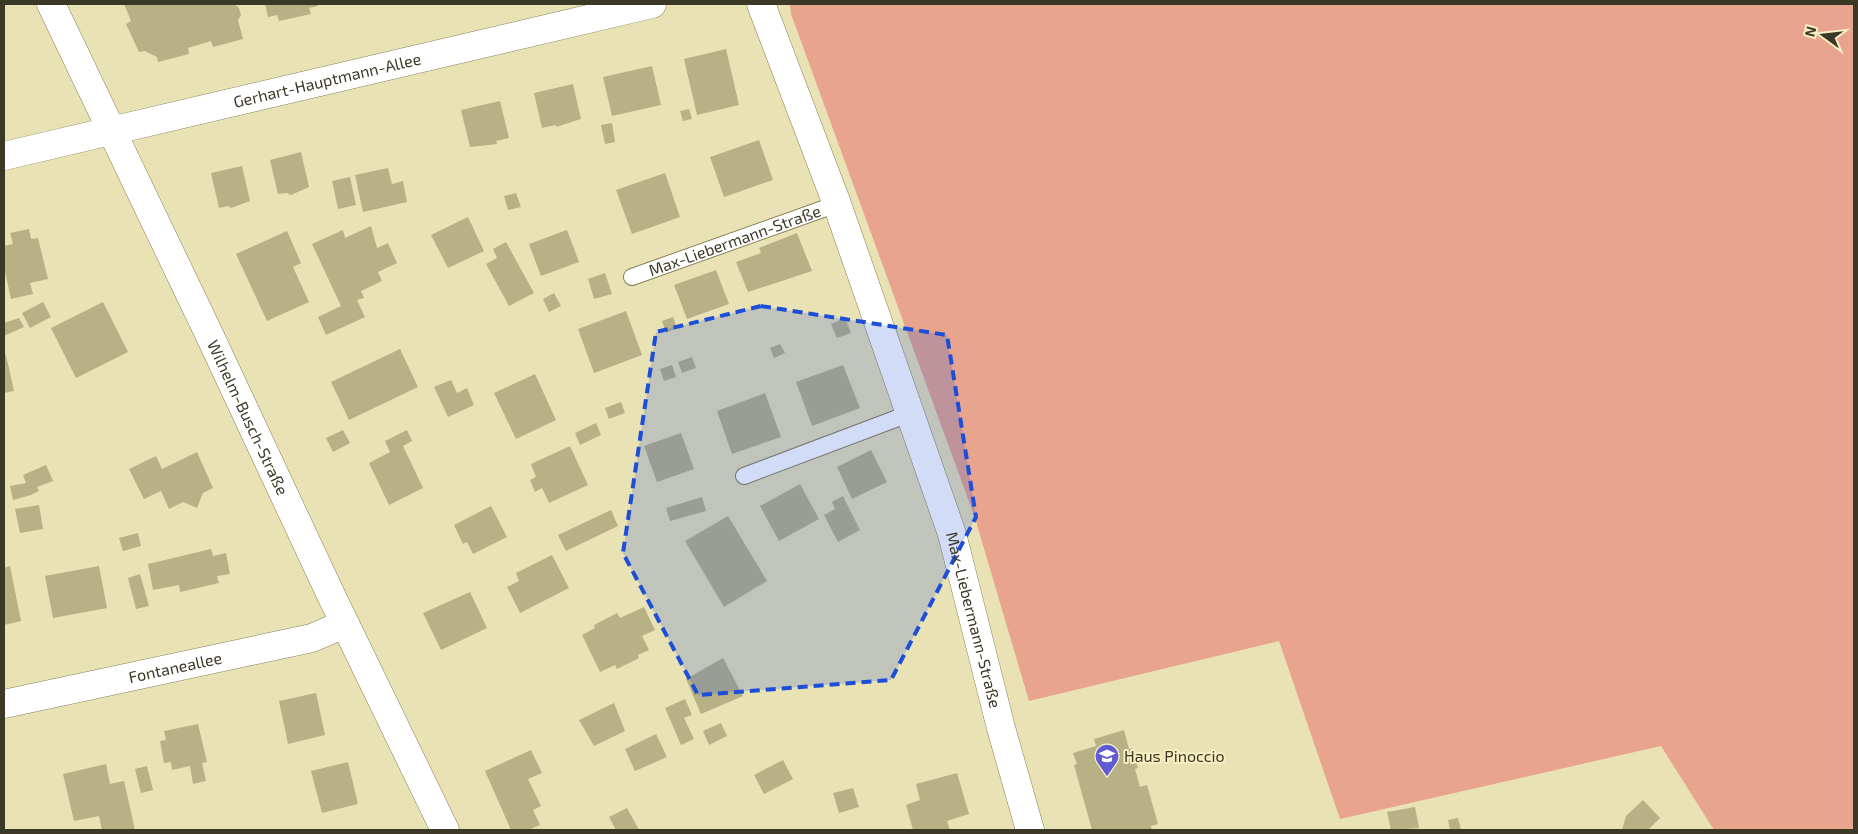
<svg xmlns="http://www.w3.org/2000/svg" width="1858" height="834" font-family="'Exo 2',sans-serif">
	<rect width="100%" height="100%" fill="#e9e2b5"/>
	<polygon fill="#e8a48d" points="790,4 1854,4 1854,830 1714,830 1661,746 1340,819 1279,641 1029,701 975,518 791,14"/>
	<g fill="#b8b185">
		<polygon points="124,4 234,4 239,8 241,15 238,20 243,39 213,47 211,41 188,48 189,54 158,62 157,57 145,51 139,52 126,24 131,21"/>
		<polygon points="265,4 317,4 318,6 309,8 311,14 279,21 277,15 268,17"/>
		<polygon points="726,49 739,105 697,115 684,59"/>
		<polygon points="652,66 661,105 612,116 603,77"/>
		<polygon points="573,84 581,119 556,127 556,125 542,128 534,93"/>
		<polygon points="500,101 509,138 496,141 497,144 470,147 461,110"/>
		<polygon points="689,109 692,119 683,121 680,111"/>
		<polygon points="612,123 615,142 605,144 601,125"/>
		<polygon points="759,140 773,180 724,197 710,157"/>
		<polygon points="301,152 309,187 291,195 287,193 278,194 270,160"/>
		<polygon points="242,166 250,201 231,208 228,206 219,208 211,173"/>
		<polygon points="388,168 392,184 403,181 407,202 363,212 355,175"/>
		<polygon points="665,173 680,217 632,234 616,190"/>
		<polygon points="350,177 356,205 338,209 332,181"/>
		<polygon points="516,193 521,207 508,210 504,196"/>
		<polygon points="468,217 484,251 448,268 431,235"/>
		<polygon points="371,226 377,248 388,243 397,263 378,272 382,281 361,291 364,298 357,300 365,317 326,335 318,317 341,306 312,244 343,230 345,238"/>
		<polygon points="29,229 31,239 38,238 48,279 30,283 33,294 11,299 4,267 4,246 13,244 10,233"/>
		<polygon points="567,230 579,262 541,276 529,244"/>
		<polygon points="287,231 301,263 293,267 309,302 267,321 236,254"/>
		<polygon points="797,233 812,271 748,292 736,262 761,253 759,248"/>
		<polygon points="506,242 534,293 509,306 486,264 497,258 493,249"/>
		<polygon points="716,270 729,304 687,319 674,285"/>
		<polygon points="605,273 612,294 594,299 588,279"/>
		<polygon points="554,293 561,306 549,312 543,299"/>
		<polygon points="43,302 51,317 30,328 22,313"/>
		<polygon points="103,302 128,352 76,378 51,328"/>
		<polygon points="626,311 642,355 594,373 578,329"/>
		<polygon points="673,317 677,328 666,333 662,321"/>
		<polygon points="19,318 24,327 4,336 4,323"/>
		<polygon points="845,318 851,333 837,338 831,324"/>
		<polygon points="780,344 785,353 774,358 770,348"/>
		<polygon points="400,349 418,387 349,420 331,382"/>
		<polygon points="4,355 6,355 14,391 4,393"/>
		<polygon points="692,357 696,368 682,373 678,362"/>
		<polygon points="672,365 676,377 664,381 660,369"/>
		<polygon points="843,365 860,408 812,426 796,382"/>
		<polygon points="535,374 556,420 516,439 494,393"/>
		<polygon points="451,380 457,393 467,388 474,405 448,417 434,387"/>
		<polygon points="765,393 781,437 732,454 717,411"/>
		<polygon points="621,402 625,413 609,419 605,408"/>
		<polygon points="596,423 601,435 580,445 575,433"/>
		<polygon points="343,430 350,443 333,452 326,438"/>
		<polygon points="407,430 412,441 403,446 423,488 389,505 369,463 390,452 385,441"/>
		<polygon points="681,433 694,469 657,482 644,446"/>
		<polygon points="570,446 588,485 549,503 542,488 535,492 530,480 536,477 531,464"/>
		<polygon points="871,450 887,482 852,499 837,467"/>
		<polygon points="197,452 213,488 203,493 197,508 183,502 169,509 161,491 144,499 129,469 156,456 162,469"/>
		<polygon points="46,465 53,481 37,487 39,491 31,495 13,500 10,486 26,483 23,475"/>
		<polygon points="800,484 819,519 779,541 760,506"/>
		<polygon points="843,496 860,530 838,542 824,515 835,509 832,502"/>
		<polygon points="702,497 706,511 670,521 666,508"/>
		<polygon points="39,505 43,529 20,533 15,509"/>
		<polygon points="491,506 507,537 473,554 467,542 463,544 454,525"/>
		<polygon points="611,510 618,526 566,551 558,535"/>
		<polygon points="728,516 767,581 724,607 685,541"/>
		<polygon points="138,533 141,546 123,551 119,538"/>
		<polygon points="211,549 213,556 226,553 230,574 217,576 219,583 180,592 179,585 153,590 148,564"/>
		<polygon points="552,555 569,588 520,613 507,587 519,581 516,573"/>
		<polygon points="10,566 21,621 4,625 4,568"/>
		<polygon points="99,566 107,608 53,618 45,576"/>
		<polygon points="140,574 149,606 136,609 128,578"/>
		<polygon points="470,592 487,628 441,650 423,613"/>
		<polygon points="644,607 655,630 642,636 649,650 638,655 639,658 617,669 615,665 600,672 582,635 595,628 594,625 617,613 620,618"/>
		<polygon points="723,658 743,696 701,714 686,679"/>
		<polygon points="316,693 325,735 288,744 279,701"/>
		<polygon points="685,699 692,715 684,718 694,739 681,745 665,708"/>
		<polygon points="614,703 625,731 594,746 579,720"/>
		<polygon points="721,723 727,736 709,745 703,731"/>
		<polygon points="198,724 207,762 202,763 206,781 193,784 190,766 172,770 171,762 164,763 160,741 166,740 164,731"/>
		<polygon points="1124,730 1129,749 1132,748 1138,768 1135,769 1140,787 1147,785 1158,824 1151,826 1152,830 1092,830 1074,765 1077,764 1073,753 1096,746 1094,739"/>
		<polygon points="656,734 667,757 635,771 625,749"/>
		<polygon points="531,750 542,773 528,779 541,806 533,810 540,825 528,830 511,830 485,771"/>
		<polygon points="783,760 793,779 764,794 754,775"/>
		<polygon points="348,762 358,804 322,813 311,771"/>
		<polygon points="106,764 110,784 124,781 135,830 102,830 99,816 74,821 63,774"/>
		<polygon points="147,766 153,790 141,793 135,769"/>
		<polygon points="957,773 969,814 947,821 950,830 913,830 906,805 920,800 916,784"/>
		<polygon points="853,788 859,807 839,813 833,793"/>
		<polygon points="1643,800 1660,818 1648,830 1622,830 1626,816"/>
		<polygon points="1415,807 1419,828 1391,830 1387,812"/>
		<polygon points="627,808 639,830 616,830 609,817"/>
		<polygon points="1458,818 1461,830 1450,830 1448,820"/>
	</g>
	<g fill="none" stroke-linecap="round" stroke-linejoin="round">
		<defs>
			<g id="lane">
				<path id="s1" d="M 632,277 L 837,204"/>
				<polyline points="744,476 911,413"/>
			</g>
			<g id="street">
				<path id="s2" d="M 51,4 L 209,334 L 331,595 L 445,830"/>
				<path id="s3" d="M 761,4 L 837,204 L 952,534 L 1001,728 L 1030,830"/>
				<path id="s4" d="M 4,156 L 652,4"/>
				<path id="s5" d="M 4,704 L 312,638 L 344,624"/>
			</g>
		</defs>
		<use href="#lane" stroke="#888157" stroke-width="18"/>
		<use href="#street" stroke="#888157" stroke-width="29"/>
		<use href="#lane" stroke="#fff" stroke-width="16"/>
		<use href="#street" stroke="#fff" stroke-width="28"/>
	</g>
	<path fill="#1d4ed8" fill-opacity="0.2" stroke="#1d4ed8" stroke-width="4" stroke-dasharray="10 6" stroke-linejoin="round" d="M 761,306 L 947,335 L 976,517 L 891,680 L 698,695 L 623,553 L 656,332 Z"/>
	<defs>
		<symbol id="school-pin" viewBox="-11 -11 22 30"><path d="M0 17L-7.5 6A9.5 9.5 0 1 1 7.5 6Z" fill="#5f5bd4" stroke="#f7efc1"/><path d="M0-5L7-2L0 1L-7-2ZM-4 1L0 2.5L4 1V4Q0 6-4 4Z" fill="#fff"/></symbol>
	</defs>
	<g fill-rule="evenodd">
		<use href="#school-pin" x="1093" y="742" width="28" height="38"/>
	</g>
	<g text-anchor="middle" stroke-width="4" stroke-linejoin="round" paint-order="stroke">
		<g font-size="16" fill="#3b3826" stroke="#f7efc1">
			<text dy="6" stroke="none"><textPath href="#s4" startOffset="332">Gerhart-Hauptmann-Allee</textPath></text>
			<text dy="6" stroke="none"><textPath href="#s1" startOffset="109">Max-Liebermann-Straße</textPath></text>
			<text dy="6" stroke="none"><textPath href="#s2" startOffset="458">Wilhelm-Busch-Straße</textPath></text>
			<text dy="6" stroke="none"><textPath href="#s3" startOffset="652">Max-Liebermann-Straße</textPath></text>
			<text dy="6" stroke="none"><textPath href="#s5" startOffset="175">Fontaneallee</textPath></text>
		</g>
		<g font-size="16" fill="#3b3826" stroke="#f7efc1" text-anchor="start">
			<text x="1124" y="762">Haus Pinoccio</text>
		</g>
	</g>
	<rect width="1858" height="834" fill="none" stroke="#3b3826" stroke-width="10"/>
	<g transform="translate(1823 35) rotate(285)" stroke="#f7efc1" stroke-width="4" paint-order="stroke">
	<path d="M0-4L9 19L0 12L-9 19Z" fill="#3b3826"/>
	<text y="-8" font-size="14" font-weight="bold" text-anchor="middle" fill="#3b3826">N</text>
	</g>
</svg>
